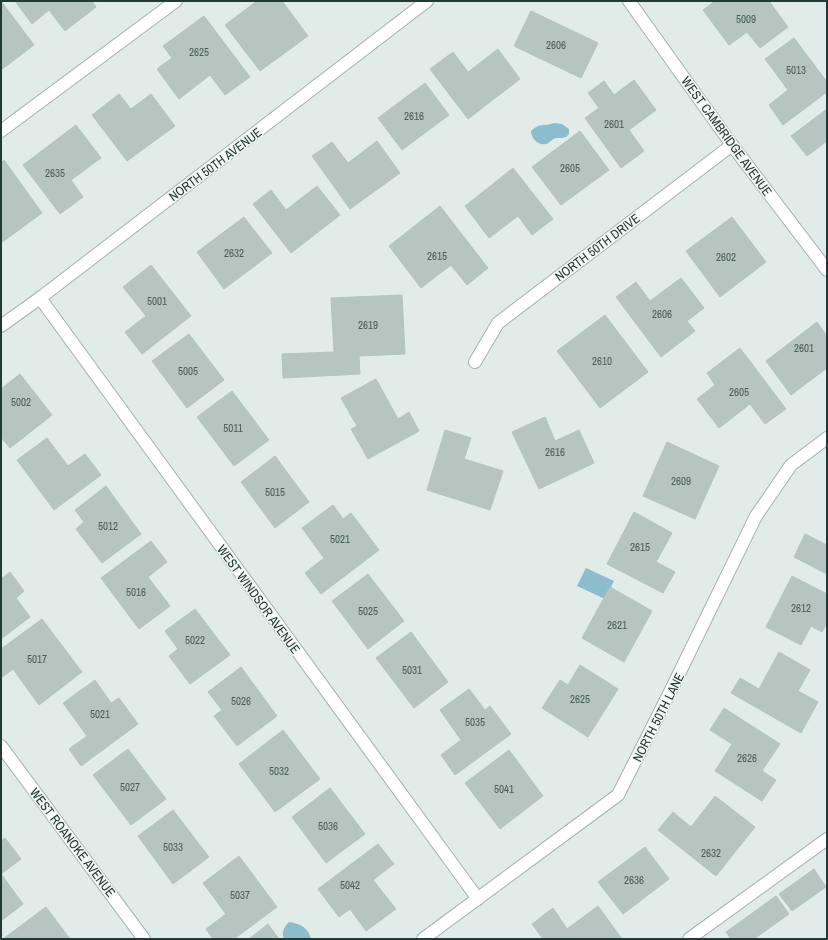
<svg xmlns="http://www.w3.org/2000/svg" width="828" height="940" font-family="'Archivo Narrow',sans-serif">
	<rect width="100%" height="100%" fill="#e1ebe7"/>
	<g fill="#8bbdcd">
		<path d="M 554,123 L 562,124 L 569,129 L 569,134 L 566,137 C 563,138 560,138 557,138 C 552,138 550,143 546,144 C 538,146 531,138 531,131 C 541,122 543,127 554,123 Z"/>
		<polygon points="586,568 614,581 605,599 577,586"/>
		<path d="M 289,922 C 300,924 308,927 311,939 L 284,939 C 281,932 284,927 289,922 Z"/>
	</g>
	<g fill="#b6c5c0" stroke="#b3c4bf">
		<polygon points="1,1 34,45 1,70"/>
		<polygon points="15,1 92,1 96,7 65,31 49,10 32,24"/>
		<polygon points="257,1 282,1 308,36 260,71 225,25"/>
		<polygon points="715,1 769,1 788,27 760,48 747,32 729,45 703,10"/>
		<polygon points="531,11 598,43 581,78 514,46"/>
		<polygon points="204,16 250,77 225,95 210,75 179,99 157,69 172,58 163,46"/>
		<polygon points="794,38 827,82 827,92 783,125 769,105 788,90 765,59"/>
		<polygon points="498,49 520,79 468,119 430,69 453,52 468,72"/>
		<polygon points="634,80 656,110 629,130 644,151 621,168 585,118 599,108 588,93 604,81 614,95"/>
		<polygon points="425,83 449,115 402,150 378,118"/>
		<polygon points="119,94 131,109 151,94 175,126 127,161 92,115"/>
		<polygon points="827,109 827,141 807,156 791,136"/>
		<polygon points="76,125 101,158 71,180 83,197 60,214 23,165"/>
		<polygon points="580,131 609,170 561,205 532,167"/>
		<polygon points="377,141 400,173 350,209 312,156 332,142 348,163"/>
		<polygon points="4,160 42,213 1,243 1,163"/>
		<polygon points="513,168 553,219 532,235 518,216 489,238 465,206"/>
		<polygon points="317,186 340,215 291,253 253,204 271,190 286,210"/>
		<polygon points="440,206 488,268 467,285 451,265 421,288 389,246"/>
		<polygon points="244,217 272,253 224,289 197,252"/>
		<polygon points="732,217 766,262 720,297 686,251"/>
		<polygon points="151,265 191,316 142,354 125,332 146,316 123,287"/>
		<polygon points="681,278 704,308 687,321 695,331 661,357 616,297 636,282 650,301"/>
		<polygon points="402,295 405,354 359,356 360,374 283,378 282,354 334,352 331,298"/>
		<polygon points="605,315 648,372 600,408 557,351"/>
		<polygon points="817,322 827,336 827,368 791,395 766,361"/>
		<polygon points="189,334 224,380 187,408 152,361"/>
		<polygon points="740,348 786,409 765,424 750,404 719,428 697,399 715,385 707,373"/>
		<polygon points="20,374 52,415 10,448 1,437 1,389"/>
		<polygon points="376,379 398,419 409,412 419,431 368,459 351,429 357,426 341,398"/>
		<polygon points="232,391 269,440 234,466 197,417"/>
		<polygon points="545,417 555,441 579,430 594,463 539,489 512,432"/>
		<polygon points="445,430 471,438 464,459 503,471 490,510 427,490"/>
		<polygon points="47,438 68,466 85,454 101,475 54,510 17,460"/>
		<polygon points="667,442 719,466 695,519 643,496"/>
		<polygon points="275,456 309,502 275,528 241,482"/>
		<polygon points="106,486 141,534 102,563 76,529 84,522 75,510"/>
		<polygon points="333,505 343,519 351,513 379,550 321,594 305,573 324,558 302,528"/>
		<polygon points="634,512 672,533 656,562 675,572 663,593 607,564"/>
		<polygon points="805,534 827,545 827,574 794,557"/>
		<polygon points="151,541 167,562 148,577 170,606 139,629 101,578"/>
		<polygon points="10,572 24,591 16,598 30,617 1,639 1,579"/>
		<polygon points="368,574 404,621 368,649 332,601"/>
		<polygon points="792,576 827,594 827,623 822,632 811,626 801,645 766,627"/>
		<polygon points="610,587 652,611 624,662 582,638"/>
		<polygon points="195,609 230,655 190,684 169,656 178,649 165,631"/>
		<polygon points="42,619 82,672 39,705 13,669 1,678 1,649"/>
		<polygon points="411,632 448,682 414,708 376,658"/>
		<polygon points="779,652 810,670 798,691 818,702 801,733 731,693 740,678 759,689"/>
		<polygon points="580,665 618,689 588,737 542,708 560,680 568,685"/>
		<polygon points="241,667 277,716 237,746 214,716 222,710 208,692"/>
		<polygon points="95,680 111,703 119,698 138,724 81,766 69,749 87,736 63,703"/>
		<polygon points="469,689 485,710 490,706 511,734 455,775 441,755 461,740 440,710"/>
		<polygon points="724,708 780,744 762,771 776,780 762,801 715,771 732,744 710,730"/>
		<polygon points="283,730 320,779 275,812 239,764"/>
		<polygon points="128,749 166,799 131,825 93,775"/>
		<polygon points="509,750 543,796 500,829 465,783"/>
		<polygon points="330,788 365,834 326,863 292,817"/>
		<polygon points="715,796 755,827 716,876 658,830 673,812 691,827"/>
		<polygon points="173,810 209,857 173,884 138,836"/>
		<polygon points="5,838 21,859 1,874 1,841"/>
		<polygon points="378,844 394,864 373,880 396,909 366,931 350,909 339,917 318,889"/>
		<polygon points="645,847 669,879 623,914 598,882"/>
		<polygon points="239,856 277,907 234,939 213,939 206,929 226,914 203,883"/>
		<polygon points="814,869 826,887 792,911 779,894"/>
		<polygon points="1,874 23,904 1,921"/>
		<polygon points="776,896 789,914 754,939 731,939 726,932"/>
		<polygon points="598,906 622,939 543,939 532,924 553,908 567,929"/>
		<polygon points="46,907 70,939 3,939"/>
		<polygon points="268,924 279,939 249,939"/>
	</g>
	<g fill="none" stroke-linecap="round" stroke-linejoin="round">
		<defs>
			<g id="service">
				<polyline points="1,131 176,1"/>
				<polyline points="689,939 827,839"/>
			</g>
			<g id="minor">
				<polyline points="629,1 732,145 827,270"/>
				<polyline points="40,298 478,899"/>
				<polyline points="1,326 40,298 427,1"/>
				<polyline points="475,362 498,323 732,145"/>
				<polyline points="1,746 144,939"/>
				<polyline points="423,939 618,795 672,688 756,516 791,465 827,438"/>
			</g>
		</defs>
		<use href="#service" stroke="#a4b2ae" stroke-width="14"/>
		<use href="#minor" stroke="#a4b2ae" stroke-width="14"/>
		<use href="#service" stroke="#fff" stroke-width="12"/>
		<use href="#minor" stroke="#fff" stroke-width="12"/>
	</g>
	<g text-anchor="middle" stroke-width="3" stroke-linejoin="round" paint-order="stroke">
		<g font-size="11" fill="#475d58">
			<text x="746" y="23">5009</text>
			<text x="556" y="49">2606</text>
			<text x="199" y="56">2625</text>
			<text x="796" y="74">5013</text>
			<text x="414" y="120">2616</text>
			<text x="614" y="128">2601</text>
			<text x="570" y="172">2605</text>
			<text x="55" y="177">2635</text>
			<text x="234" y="257">2632</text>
			<text x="437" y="260">2615</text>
			<text x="726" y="261">2602</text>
			<text x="157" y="305">5001</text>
			<text x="662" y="318">2606</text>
			<text x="368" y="329">2619</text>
			<text x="804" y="352">2601</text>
			<text x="602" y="365">2610</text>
			<text x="188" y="375">5005</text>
			<text x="739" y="396">2605</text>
			<text x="21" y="406">5002</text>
			<text x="233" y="432">5011</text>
			<text x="555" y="456">2616</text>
			<text x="681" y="485">2609</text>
			<text x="275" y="496">5015</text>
			<text x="108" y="530">5012</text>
			<text x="340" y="543">5021</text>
			<text x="640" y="551">2615</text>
			<text x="136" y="596">5016</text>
			<text x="801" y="612">2612</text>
			<text x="368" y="615">5025</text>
			<text x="617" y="629">2621</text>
			<text x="195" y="644">5022</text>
			<text x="37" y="663">5017</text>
			<text x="412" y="674">5031</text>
			<text x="580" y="703">2625</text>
			<text x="241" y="705">5026</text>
			<text x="100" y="718">5021</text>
			<text x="475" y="726">5035</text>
			<text x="747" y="762">2626</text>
			<text x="279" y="775">5032</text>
			<text x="130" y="791">5027</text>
			<text x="504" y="793">5041</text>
			<text x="328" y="830">5036</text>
			<text x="173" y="851">5033</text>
			<text x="711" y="857">2632</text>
			<text x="634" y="884">2636</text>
			<text x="350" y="889">5042</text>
			<text x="240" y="899">5037</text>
		</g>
		<g font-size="13" fill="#223a36" stroke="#f1f7f5">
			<text transform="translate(727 136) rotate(54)" y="5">WEST CAMBRIDGE AVENUE</text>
			<text transform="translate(215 164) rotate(-37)" y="5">NORTH 50TH AVENUE</text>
			<text transform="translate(597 247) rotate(-37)" y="5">NORTH 50TH DRIVE</text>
			<text transform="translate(259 599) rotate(54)" y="5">WEST WINDSOR AVENUE</text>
			<text transform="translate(658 717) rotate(-63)" y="5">NORTH 50TH LANE</text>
			<text transform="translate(73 842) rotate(53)" y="5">WEST ROANOKE AVENUE</text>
		</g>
	</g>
	<rect width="828" height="940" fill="none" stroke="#223a36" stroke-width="4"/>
</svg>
